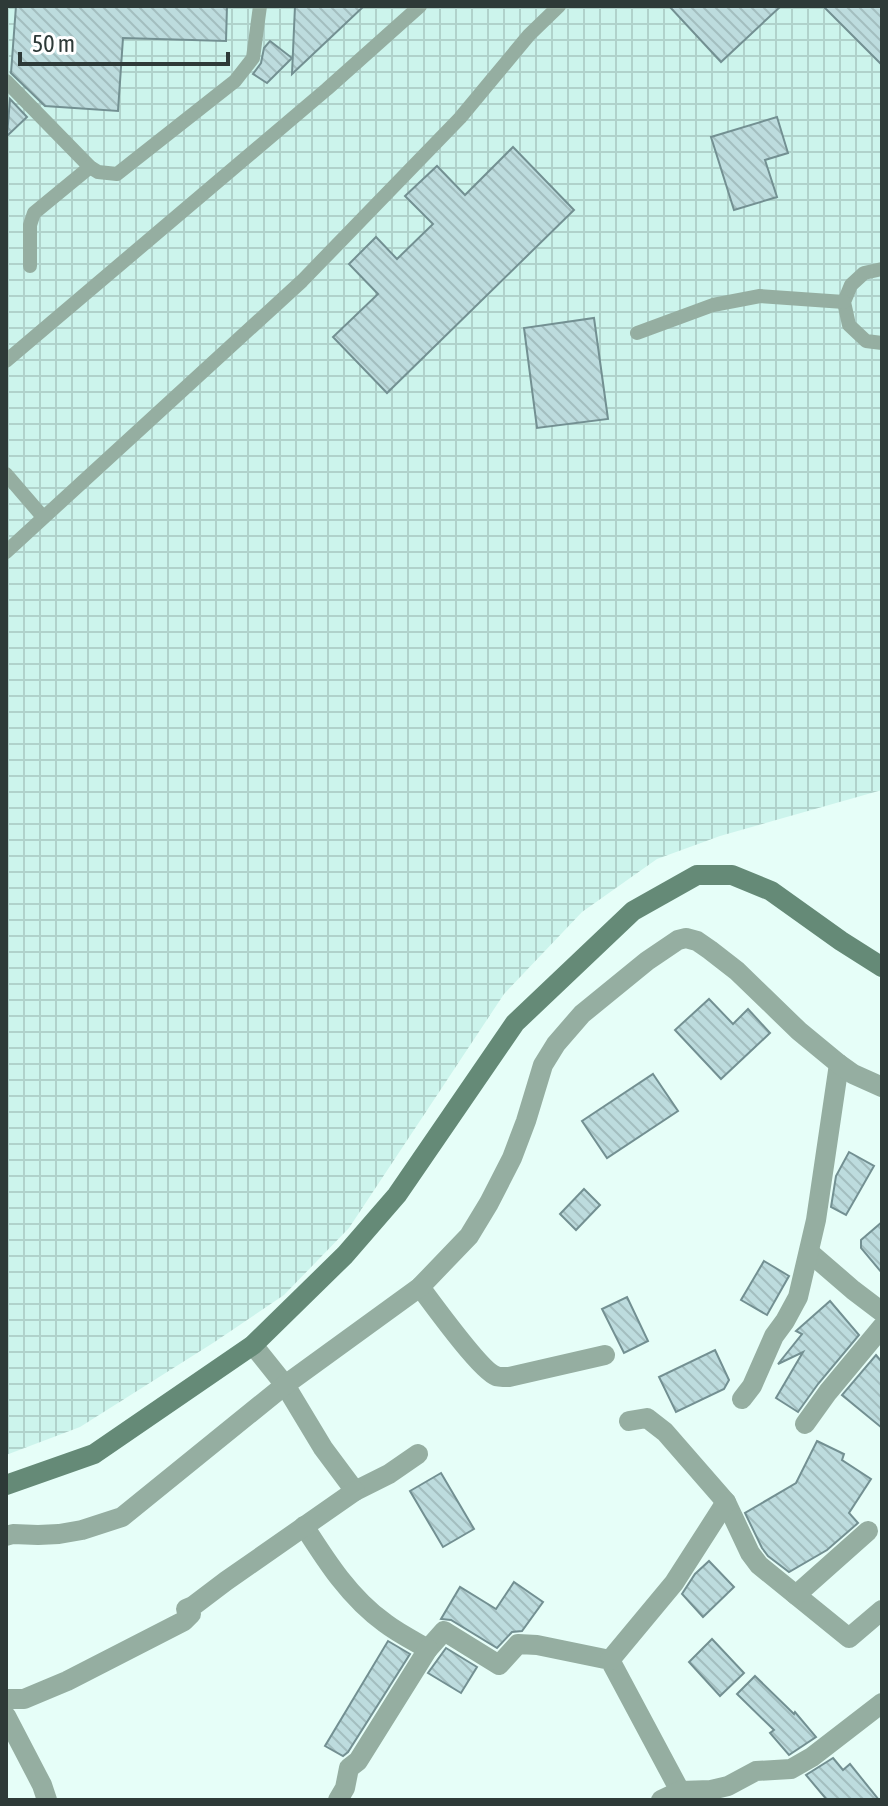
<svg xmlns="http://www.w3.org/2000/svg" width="888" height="1806" font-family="'Asap Condensed',sans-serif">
	<defs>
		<pattern id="industrial-grid" width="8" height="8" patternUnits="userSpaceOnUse" patternTransform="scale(2)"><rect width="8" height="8" fill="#ccf4ec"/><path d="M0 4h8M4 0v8" fill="none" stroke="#b0d2cb"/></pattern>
		<pattern id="building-back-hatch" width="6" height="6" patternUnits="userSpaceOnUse" patternTransform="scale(2)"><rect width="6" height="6" fill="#bddcde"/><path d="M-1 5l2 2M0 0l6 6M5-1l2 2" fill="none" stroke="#a3bebf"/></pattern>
	</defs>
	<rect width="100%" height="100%" fill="#e6fef8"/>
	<polygon fill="url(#industrial-grid)" points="6,6 882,6 882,790 720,836 657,859 582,912 504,994 349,1228 284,1295 213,1343 80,1427 6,1455"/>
	<g fill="url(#building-back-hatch)" stroke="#739092" stroke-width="2">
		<polygon points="16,6 227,6 226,41 123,38 118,111 45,106 11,73"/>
		<polygon points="295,6 364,6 292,74"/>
		<polygon points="669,6 781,6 721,62"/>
		<polygon points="823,6 882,6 882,65"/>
		<polygon points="270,41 292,58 267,83 253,74 261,63 264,48"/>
		<polygon points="10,99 27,117 7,136"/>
		<polygon points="777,117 788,153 765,160 777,197 734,210 711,137"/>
		<polygon points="513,147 574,210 387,393 333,337 378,294 349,264 376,237 397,259 433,224 405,196 437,166 465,195"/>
		<polygon points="594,318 608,419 537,428 524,328"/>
		<polygon points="709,999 733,1024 748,1009 770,1033 721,1079 675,1030"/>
		<polygon points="653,1074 678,1111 607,1158 582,1121"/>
		<polygon points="849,1152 874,1166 846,1215 831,1207 836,1176"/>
		<polygon points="584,1189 600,1205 576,1230 560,1214"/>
		<polygon points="882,1222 882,1273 861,1248 861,1240"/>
		<polygon points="764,1261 789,1276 767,1315 741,1300"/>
		<polygon points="627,1297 648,1341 624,1353 602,1309"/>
		<polygon points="830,1301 859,1335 818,1384 798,1412 776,1398 803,1352 778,1364 802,1334 796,1331"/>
		<polygon points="715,1350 729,1380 724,1389 676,1412 659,1377"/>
		<polygon points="876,1355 882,1362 882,1428 842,1395"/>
		<polygon points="817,1441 844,1454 842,1460 871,1479 849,1513 858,1523 827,1550 789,1572 768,1556 762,1548 745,1513 796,1483"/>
		<polygon points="441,1473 474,1529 443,1547 410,1491"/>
		<polygon points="709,1561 734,1587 703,1617 682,1594 695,1574"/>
		<polygon points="514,1582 543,1602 522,1631 512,1632 497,1648 451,1620 441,1619 460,1587 496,1609"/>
		<polygon points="712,1639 744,1673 720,1696 689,1662"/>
		<polygon points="388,1641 410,1654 348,1752 343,1756 325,1746"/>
		<polygon points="446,1648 477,1667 461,1693 428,1673"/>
		<polygon points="755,1676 794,1714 795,1712 816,1737 789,1755 770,1733 774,1730 737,1694"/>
		<polygon points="833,1758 843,1770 850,1764 879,1800 827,1800 806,1775"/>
	</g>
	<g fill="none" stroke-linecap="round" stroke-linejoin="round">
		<g stroke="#95aea1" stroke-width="14">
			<polyline points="6,81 90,167 98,172 117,174 235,81 253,58 260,6"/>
			<polyline points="30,266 30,225 34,213 90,167"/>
			<polyline points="882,269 864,273 851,285 844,302 849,325 866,341 882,343"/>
			<polyline points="637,333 713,305 760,296 844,302"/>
			<polyline points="6,361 327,89 420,6"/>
			<polyline points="6,474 43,517"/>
			<polyline points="6,552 302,281 460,118 529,35 559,6"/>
		</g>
		<g stroke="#95aea1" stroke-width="20">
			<polyline points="809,1252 853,1290 882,1312"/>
			<path d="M 420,1287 C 432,1303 481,1371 496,1376 C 498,1377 507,1377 509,1377 L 605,1355"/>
			<polyline points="253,1345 285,1385 323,1448 355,1491 389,1474 418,1454"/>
			<polyline points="742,1399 752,1386 774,1336 785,1321 798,1297 816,1220 839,1064"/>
			<polyline points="629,1421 647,1418 665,1432 726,1502 750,1553 759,1565 849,1638 882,1610"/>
			<polyline points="805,1424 828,1392 882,1327"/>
			<path d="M 304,1526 C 327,1562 350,1598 385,1623 C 398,1633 414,1641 428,1649 L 444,1631 L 499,1665 L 518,1644 L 537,1645 L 610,1660 L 680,1791"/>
			<polyline points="6,1536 13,1534 38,1535 59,1534 82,1530 122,1517 285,1385 420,1287 469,1236 489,1203 512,1158 526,1121 543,1065 556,1044 582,1014 647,961 678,940 686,938 697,941 710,950 737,971 799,1031 839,1064 853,1074 882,1087"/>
			<polyline points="796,1595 868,1531"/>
			<polyline points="610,1660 674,1583 726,1502"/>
			<polyline points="6,1699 24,1699 67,1681 184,1621 191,1614 186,1609 193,1606 226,1581 355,1491"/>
			<polyline points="6,1716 42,1785 47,1800"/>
			<polyline points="338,1800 345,1788 349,1768 358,1761 428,1649"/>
			<polyline points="661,1800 680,1791 711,1790 728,1786 756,1771 791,1769 812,1757 882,1703"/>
		</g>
		<polyline stroke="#658a77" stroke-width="20" points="6,1485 94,1454 253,1345 345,1255 397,1195 515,1023 633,911 697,875 732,875 771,891 841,941 882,967"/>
	</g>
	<rect width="888" height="1806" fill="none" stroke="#2e3a38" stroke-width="16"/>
	<path d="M20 52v12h208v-12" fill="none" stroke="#2e3a38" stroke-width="4"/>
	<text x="32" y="52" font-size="24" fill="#2e3a38" stroke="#ffffff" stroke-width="6" paint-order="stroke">50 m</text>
</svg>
